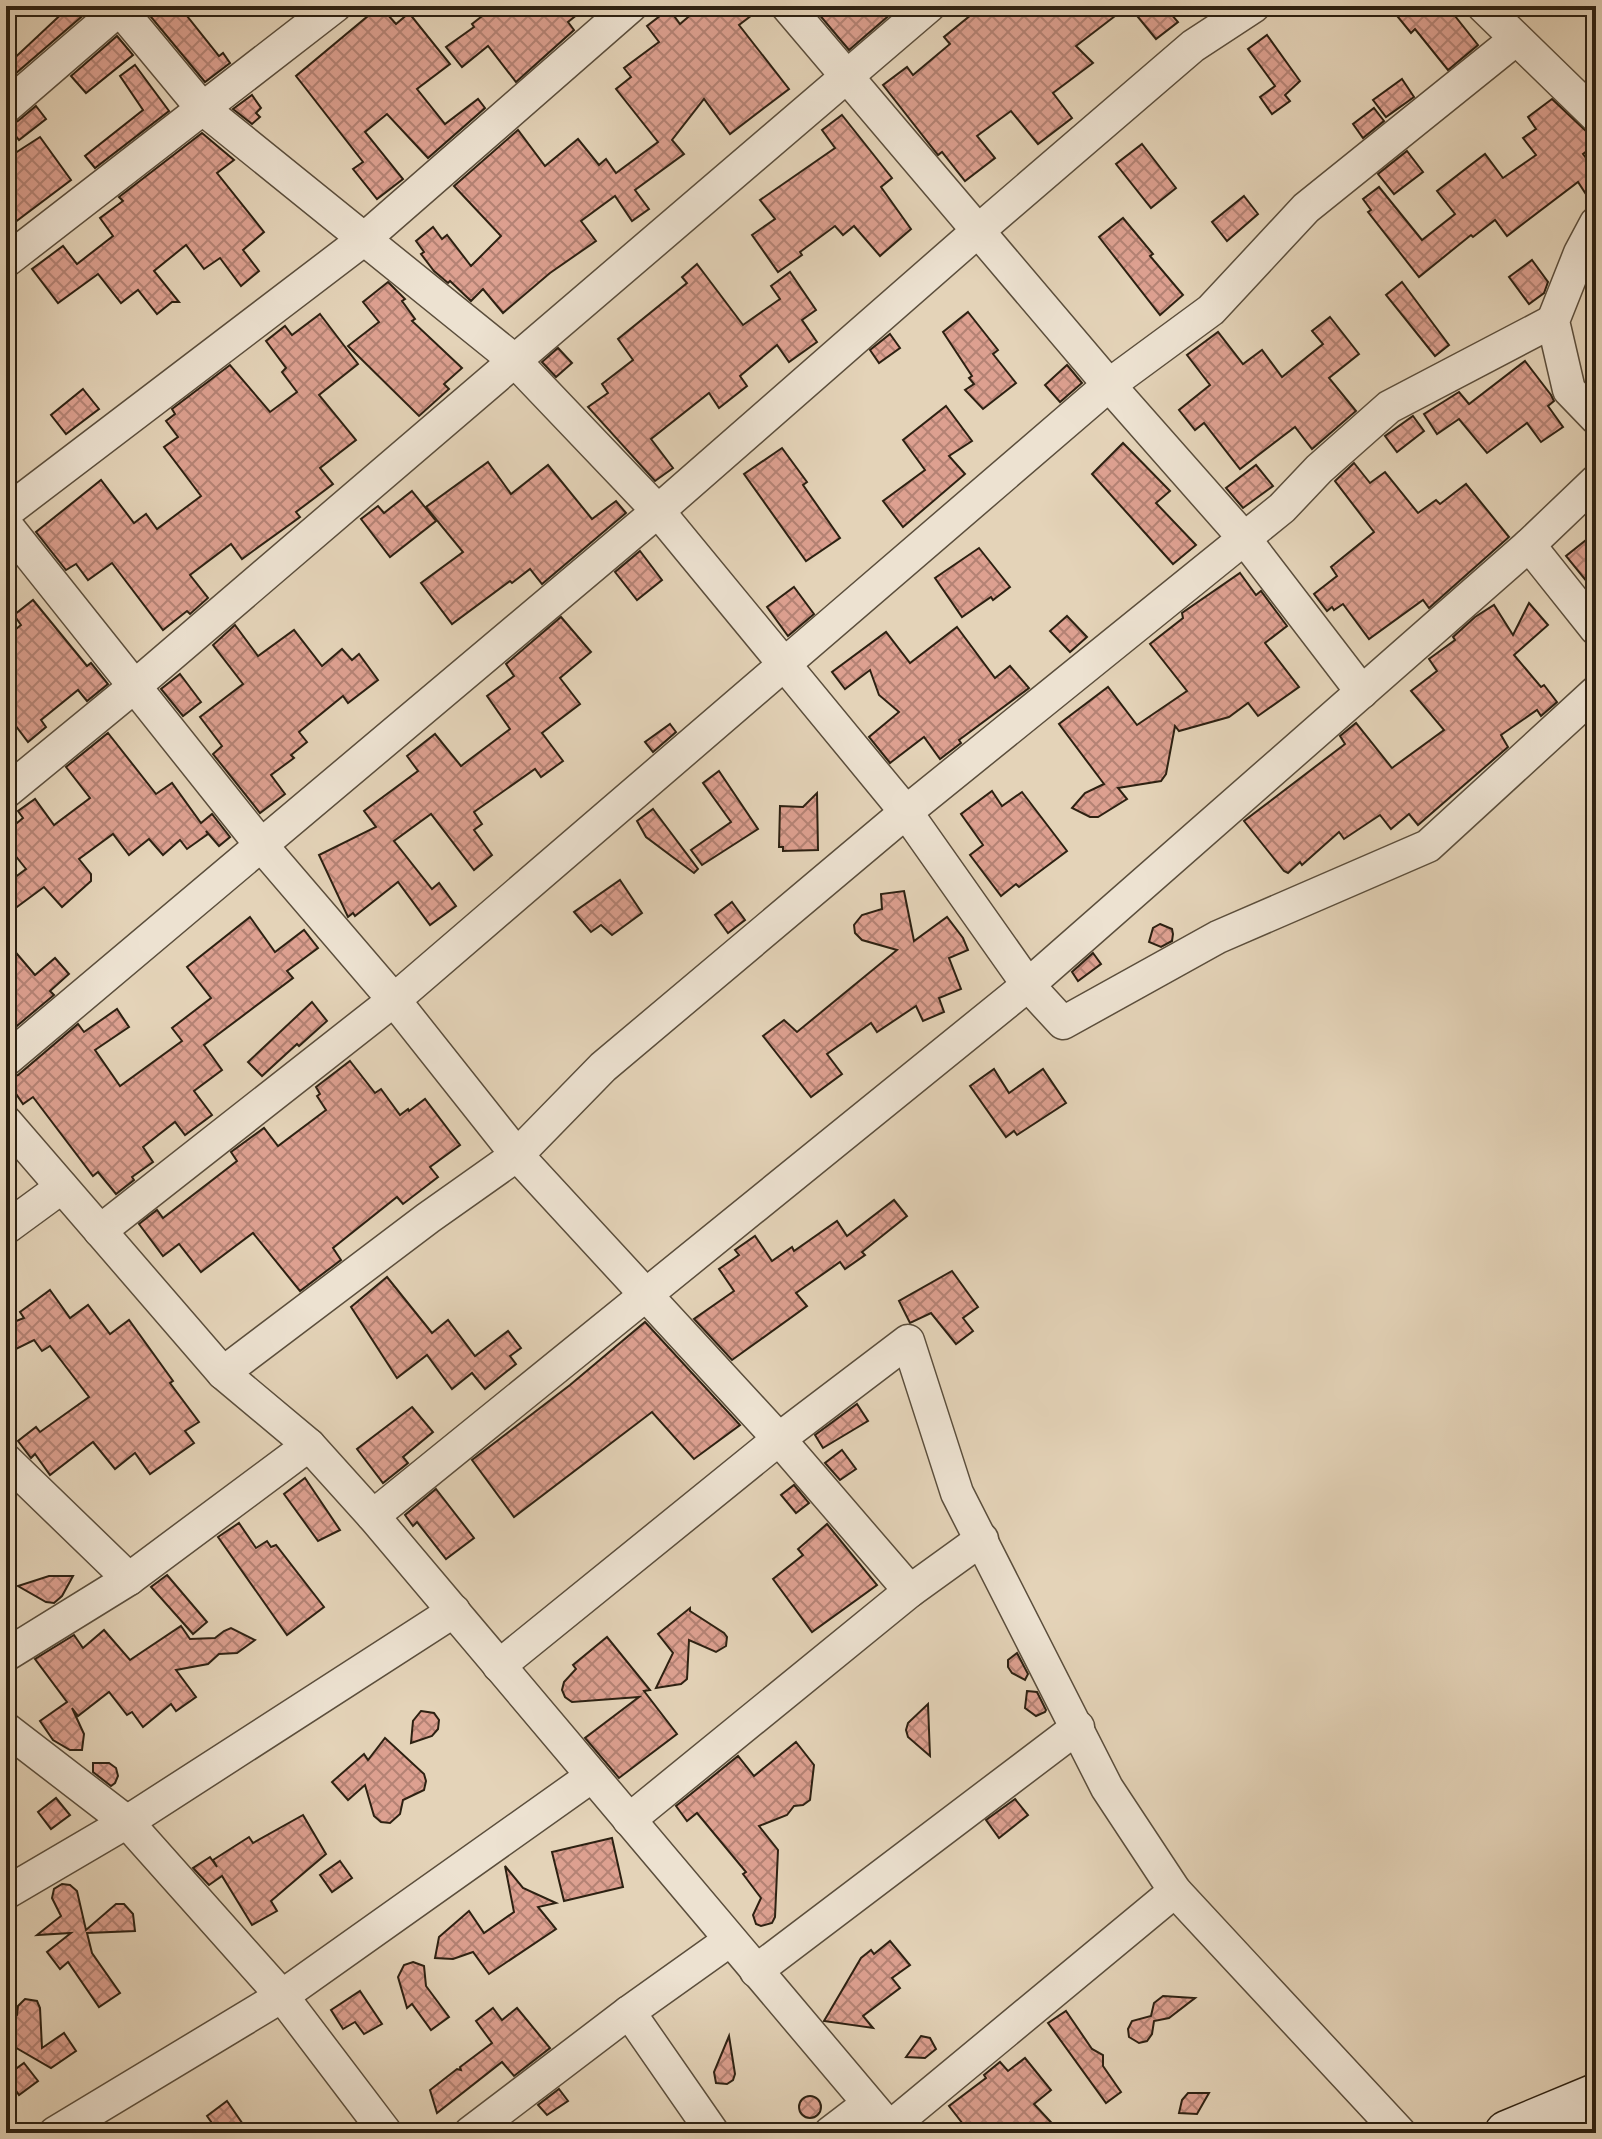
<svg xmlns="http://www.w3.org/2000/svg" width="1602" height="2139" font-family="Alegreya,serif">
	<defs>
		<pattern id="building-cross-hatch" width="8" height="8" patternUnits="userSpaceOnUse" patternTransform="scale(2)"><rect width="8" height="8" fill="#dda090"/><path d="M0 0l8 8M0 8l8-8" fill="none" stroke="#b48274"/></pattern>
	</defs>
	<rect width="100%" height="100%" fill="#e4d3b8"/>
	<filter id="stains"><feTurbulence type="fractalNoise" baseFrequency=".0025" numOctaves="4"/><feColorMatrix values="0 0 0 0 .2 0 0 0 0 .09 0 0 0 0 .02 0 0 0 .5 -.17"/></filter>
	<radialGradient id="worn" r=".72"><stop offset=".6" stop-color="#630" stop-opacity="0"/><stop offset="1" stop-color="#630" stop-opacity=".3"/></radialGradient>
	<g fill="url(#building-cross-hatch)" stroke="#2d2112" stroke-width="2">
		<polygon points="70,6 94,6 15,74 7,65"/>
		<polygon points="166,6 179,6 219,56 223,53 230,63 205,82 151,17"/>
		<polygon points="380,6 396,24 409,13 450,64 417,89 445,124 478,99 485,108 428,158 387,114 365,132 403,179 377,199 353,169 363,162 296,76"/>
		<polygon points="495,6 588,6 568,22 574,30 516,82 488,46 462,67 446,47 474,27 472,24"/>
		<polygon points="701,6 764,6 739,25 789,89 730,134 704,99 672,140 684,154 635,190 649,209 632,221 615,196 581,221 596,241 550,273 503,313 483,289 471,301 450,281 448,283 434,271 421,254 424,252 416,241 433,227 442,239 447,235 471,266 501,236 454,186 518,130 545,166 578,139 599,165 606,159 616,173 658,142 616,89 631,77 624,68 659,42 647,26 669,9 680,24"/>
		<polygon points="812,6 900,6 849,50"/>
		<polygon points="982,6 1128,6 1076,46 1093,63 1053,93 1072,118 1038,144 1011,111 977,136 995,158 965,181 942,152 938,155 883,85 907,67 913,75 950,44 944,37"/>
		<polygon points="1129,6 1164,6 1178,22 1156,39"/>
		<polygon points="1389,6 1447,6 1478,45 1448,70 1415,29 1411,33"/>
		<polygon points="1267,35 1300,81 1285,95 1290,101 1272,114 1260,97 1275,86 1248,49"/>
		<polygon points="117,36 133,55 86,93 71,76"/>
		<polygon points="135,65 169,111 95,168 85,156 143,110 120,76"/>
		<polygon points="1402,79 1414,97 1386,117 1373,100"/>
		<polygon points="252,95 261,108 256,113 260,117 252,124 233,109"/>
		<polygon points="1552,99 1587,132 1596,144 1583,154 1596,171 1596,204 1593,205 1578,182 1507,236 1495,220 1473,237 1471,235 1419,277 1368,212 1371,210 1363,199 1379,187 1422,240 1455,214 1437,191 1485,154 1503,178 1536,155 1523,138 1536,129 1528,117"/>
		<polygon points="36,106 46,119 19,140 8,126 18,121"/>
		<polygon points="1374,108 1384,121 1363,138 1353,124"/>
		<polygon points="842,115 892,178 881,187 911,229 880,256 854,226 843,235 835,226 800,252 802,255 778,272 752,235 775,219 760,200 835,148 822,130"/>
		<polygon points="202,133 234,160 217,173 264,232 243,250 259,271 241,286 220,258 204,269 186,245 154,271 179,302 172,302 157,314 138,290 121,303 98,274 58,303 32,269 63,246 77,264 113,236 100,218 123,201 119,197"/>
		<polygon points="40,137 71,180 6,229 6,159"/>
		<polygon points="1142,144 1176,188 1151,208 1116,164"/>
		<polygon points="1407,151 1423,172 1394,194 1378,174"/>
		<polygon points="1244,196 1258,214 1227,241 1212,222"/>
		<polygon points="1123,218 1153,254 1150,256 1183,295 1160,315 1099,237"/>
		<polygon points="1532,260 1548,282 1544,293 1529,304 1509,277"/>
		<polygon points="697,264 743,325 780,299 771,286 790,272 816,310 802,320 817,342 789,362 777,345 740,376 747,386 719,408 709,393 651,439 673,468 655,481 588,407 608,393 602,384 633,360 618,339 687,283 682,277"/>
		<polygon points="388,282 405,299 402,301 415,319 412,321 462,368 444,384 449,389 419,416 348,346 379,322 363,302"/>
		<polygon points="1402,282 1449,345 1435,356 1386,295"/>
		<polygon points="968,312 998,350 993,354 1016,383 983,409 965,390 974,384 969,378 972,376 943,332"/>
		<polygon points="320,314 358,364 319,395 356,440 320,468 333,484 296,512 300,517 242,559 231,544 190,575 208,598 190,614 187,611 163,630 112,563 88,580 76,564 66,570 36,532 101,480 134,523 146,514 157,529 201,496 164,447 178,437 166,421 175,414 172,409 230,365 270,412 297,392 282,372 286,368 266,341 285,326 292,335"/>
		<polygon points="1330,317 1359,354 1329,378 1356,411 1312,449 1295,427 1240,469 1204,423 1195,430 1179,410 1210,385 1187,355 1218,332 1243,364 1262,350 1282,377 1323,344 1312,331"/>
		<polygon points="890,334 900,348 879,363 870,350"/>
		<polygon points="558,348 572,363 556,377 542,362"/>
		<polygon points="1525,361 1551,395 1554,401 1548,406 1563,427 1541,442 1527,423 1487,453 1459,419 1437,434 1424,414 1459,392 1469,404"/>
		<polygon points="1067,365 1082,383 1060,402 1045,385"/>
		<polygon points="83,389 99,409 66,434 51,415"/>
		<polygon points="946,406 972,441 949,456 965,474 903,527 883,501 925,470 903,440"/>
		<polygon points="1413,416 1424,431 1397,452 1385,436"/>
		<polygon points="1123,443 1170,491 1156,503 1196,545 1173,564 1092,474"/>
		<polygon points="782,448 807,482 803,485 840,538 806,561 744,474"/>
		<polygon points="488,462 511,494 548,465 592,519 616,501 626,513 542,584 530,569 512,583 510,581 452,624 421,583 463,552 426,507"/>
		<polygon points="1354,463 1370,483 1385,472 1418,513 1436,500 1440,504 1466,484 1509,537 1429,608 1423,600 1369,639 1343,604 1334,610 1332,607 1327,611 1314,594 1337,576 1331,567 1374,532 1335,481"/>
		<polygon points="1256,465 1273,486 1243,508 1226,488"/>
		<polygon points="412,491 436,521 390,557 361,519 378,506 384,513"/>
		<polygon points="1596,532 1596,593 1566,556"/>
		<polygon points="979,548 1010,587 993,600 991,597 962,617 935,578"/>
		<polygon points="640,551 662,580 637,600 615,572"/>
		<polygon points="1240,573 1256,595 1261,591 1287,626 1265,643 1299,687 1258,716 1248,703 1229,717 1179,731 1175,726 1166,774 1161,781 1118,788 1127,799 1098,817 1090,817 1072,808 1085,793 1104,784 1059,724 1108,687 1137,725 1187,691 1150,644 1183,618 1182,613"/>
		<polygon points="794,587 814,614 788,636 767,607"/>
		<polygon points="33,600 87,666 91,663 108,684 87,701 78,690 41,720 46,727 28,742 6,713 6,637 21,625 14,615"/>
		<polygon points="1529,603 1548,625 1514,655 1541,687 1544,685 1557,702 1541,716 1537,710 1501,735 1508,747 1418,825 1409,814 1391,829 1380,815 1344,839 1339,832 1302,865 1300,862 1288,873 1284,871 1244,821 1345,744 1340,736 1356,723 1392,768 1444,730 1411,691 1437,671 1429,659 1455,640 1453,637 1475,617 1494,605 1513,635"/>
		<polygon points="1067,616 1087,637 1070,652 1050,631"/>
		<polygon points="561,617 591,652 560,678 580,704 542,733 563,761 541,777 535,769 474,812 482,824 474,830 492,855 474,870 431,814 394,841 432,889 439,883 456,906 430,925 398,882 355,916 353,913 348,917 319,855 376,827 364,811 418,771 407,756 435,734 461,766 510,729 487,696 514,676 506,664"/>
		<polygon points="235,625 258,656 294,630 322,666 342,649 352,660 359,654 378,680 348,703 343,696 299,732 307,742 291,755 294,758 271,775 285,794 260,813 213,754 222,746 200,717 243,684 213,645"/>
		<polygon points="957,627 995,678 1010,666 1029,688 959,740 961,743 940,759 924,737 890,763 869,737 899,712 879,695 870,670 845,689 832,672 886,632 910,663"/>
		<polygon points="180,674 201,702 183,716 161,689"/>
		<polygon points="670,724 676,732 653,752 645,742"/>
		<polygon points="108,733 156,794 172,783 201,823 212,814 230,837 219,846 206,831 208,834 187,849 180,840 163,855 149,839 129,855 113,834 79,859 91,874 91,881 62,907 44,887 6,915 6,884 26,869 6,844 6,832 23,818 18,811 35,799 54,825 90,798 66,767"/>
		<polygon points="719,771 758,829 702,865 691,850 731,822 703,783"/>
		<polygon points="992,791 1002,806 1022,792 1067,851 1019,887 1016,884 1001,896 970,855 983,845 961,814"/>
		<polygon points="817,793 818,850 783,851 783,847 779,847 780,806 803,807"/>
		<polygon points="653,809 698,869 694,873 646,837 637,821"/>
		<polygon points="620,880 642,913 612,935 601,925 591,932 574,912"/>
		<polygon points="904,891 914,941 947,917 963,938 968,950 949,958 961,989 939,998 944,1012 923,1021 916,1006 877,1032 871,1023 827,1054 842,1074 811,1097 763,1036 784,1020 797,1032 897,950 862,940 855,933 854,925 862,915 882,909 881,894"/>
		<polygon points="732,902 745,920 728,933 715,915"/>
		<polygon points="250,917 275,952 304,930 318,948 287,971 293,978 204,1045 222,1070 194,1091 212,1115 185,1135 175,1122 143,1147 153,1162 132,1177 134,1180 116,1194 98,1172 93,1176 33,1097 23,1104 6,1079 18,1075 78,1024 84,1032 117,1009 129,1027 95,1050 120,1086 182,1041 172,1028 211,998 187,967"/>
		<polygon points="1160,924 1172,929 1173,934 1172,941 1161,947 1149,942 1153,928"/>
		<polygon points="6,941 35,975 55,958 69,974 50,991 54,995 6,1035"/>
		<polygon points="1093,953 1101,964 1078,981 1072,972"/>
		<polygon points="312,1002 327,1021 299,1046 297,1044 262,1076 248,1062"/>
		<polygon points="350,1061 375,1093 381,1089 400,1115 408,1109 409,1111 425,1099 460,1145 430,1167 438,1177 403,1204 397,1197 333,1248 341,1260 300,1291 253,1233 201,1272 179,1244 163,1256 139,1224 157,1210 163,1218 237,1161 231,1152 264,1128 278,1146 326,1110 317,1096 320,1094 316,1087"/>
		<polygon points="994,1069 1009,1093 1043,1069 1066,1103 1017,1135 1014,1131 1006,1137 970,1086"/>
		<polygon points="894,1200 907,1216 862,1252 865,1255 845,1269 840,1262 796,1293 807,1306 732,1360 694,1319 734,1291 719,1269 739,1255 735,1250 755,1236 772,1261 792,1247 794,1251 837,1221 847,1236"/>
		<polygon points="952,1271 978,1307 963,1318 973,1331 956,1344 931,1313 910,1323 899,1301"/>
		<polygon points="387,1277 432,1333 448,1320 475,1356 508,1331 521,1348 510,1356 516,1364 485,1389 472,1373 452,1389 427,1355 397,1378 351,1307"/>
		<polygon points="50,1290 70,1318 88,1305 110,1334 129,1320 173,1381 170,1383 199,1422 185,1431 194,1443 150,1474 135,1453 115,1469 93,1442 50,1475 35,1454 31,1458 18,1441 36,1427 40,1432 89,1397 50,1346 42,1351 34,1340 6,1354 6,1325 24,1318 20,1312"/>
		<polygon points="645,1322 740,1425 694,1459 652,1412 514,1517 472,1460 570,1385"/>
		<polygon points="857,1404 868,1421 823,1448 815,1435"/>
		<polygon points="412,1407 433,1432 403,1457 408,1463 383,1483 357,1449"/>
		<polygon points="842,1450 856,1469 840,1480 825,1463"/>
		<polygon points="305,1478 340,1530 318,1541 284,1494"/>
		<polygon points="794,1485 809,1503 796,1513 781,1495"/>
		<polygon points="436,1489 474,1538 446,1559 417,1522 413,1526 405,1515"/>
		<polygon points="239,1523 256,1548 267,1541 271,1547 276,1545 324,1607 287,1635 218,1537"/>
		<polygon points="827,1524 877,1585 812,1632 773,1579 803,1555 798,1549"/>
		<polygon points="167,1575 207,1622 193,1634 151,1587"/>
		<polygon points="49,1576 73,1576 62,1596 54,1603 46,1602 18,1586"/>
		<polygon points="690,1608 690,1611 724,1633 727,1637 726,1646 716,1652 689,1640 687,1679 681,1684 656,1688 673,1653 658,1634"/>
		<polygon points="181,1626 190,1639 215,1638 224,1631 231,1628 255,1640 237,1653 219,1654 208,1664 176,1670 196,1697 176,1711 171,1704 143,1727 132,1712 127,1715 109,1692 78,1716 72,1708 84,1734 82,1750 70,1750 53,1740 40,1721 67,1702 35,1659 74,1635 83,1648 104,1630 130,1660"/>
		<polygon points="607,1637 650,1690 644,1691 677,1734 619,1778 585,1738 639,1697 572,1702 565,1697 562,1690 564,1682 576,1669 573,1665"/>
		<polygon points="1017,1653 1028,1674 1025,1680 1012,1673 1008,1667 1008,1660"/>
		<polygon points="1027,1691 1037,1692 1046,1710 1045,1712 1036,1716 1025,1708"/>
		<polygon points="928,1704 930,1756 908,1737 906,1730 908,1723"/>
		<polygon points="421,1711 434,1713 439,1720 438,1729 432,1736 411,1743 413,1721"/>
		<polygon points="385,1738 424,1774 426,1781 424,1790 403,1800 400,1814 390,1823 381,1822 374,1816 365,1785 348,1800 332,1782 364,1754 368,1760"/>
		<polygon points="796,1742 814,1765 810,1800 803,1805 794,1806 787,1815 759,1826 778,1850 775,1917 772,1923 761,1926 756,1924 753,1915 761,1898 743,1874 746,1872 697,1813 687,1821 676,1806 738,1756 754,1776"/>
		<polygon points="93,1763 109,1763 116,1768 118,1776 115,1783 111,1786 93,1772"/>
		<polygon points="56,1798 70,1815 51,1829 38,1812"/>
		<polygon points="1015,1799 1028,1815 999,1838 986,1820"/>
		<polygon points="303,1815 326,1854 271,1901 277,1911 252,1925 222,1876 209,1885 193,1868 210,1857 217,1867 213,1860 249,1837 253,1843"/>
		<polygon points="612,1838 623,1887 564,1901 552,1852"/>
		<polygon points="340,1861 352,1878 332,1892 320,1875"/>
		<polygon points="505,1866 523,1888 556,1903 538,1907 556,1929 489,1974 473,1952 453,1959 435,1958 439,1937 469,1911 484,1933 514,1912"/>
		<polygon points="62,1884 70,1885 77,1891 86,1930 116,1904 124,1904 133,1914 135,1931 87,1933 92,1953 120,1993 99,2007 68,1962 60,1969 47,1952 71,1933 37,1935 61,1916 52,1898 54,1889"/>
		<polygon points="890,1941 910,1965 892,1978 900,1988 863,2016 873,2028 824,2021 861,1958 871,1950 874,1954"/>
		<polygon points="413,1962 424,1966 426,1986 449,2017 431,2030 412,2004 407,2008 398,1977 404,1965"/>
		<polygon points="360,1991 382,2024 364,2034 355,2022 343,2029 331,2010"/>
		<polygon points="1163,1996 1195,1998 1169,2018 1154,2021 1152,2034 1147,2041 1139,2043 1129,2037 1128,2029 1132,2021 1151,2016 1154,2003"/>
		<polygon points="25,1999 37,2001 40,2008 42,2048 64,2033 76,2051 51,2068 6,2042 6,2023 17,2015 18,2006"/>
		<polygon points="493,2008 502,2020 517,2008 550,2048 514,2076 502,2062 437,2113 430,2090 457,2069 461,2070 460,2067 492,2043 476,2021"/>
		<polygon points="1066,2011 1092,2049 1103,2055 1103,2066 1121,2092 1106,2103 1048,2023"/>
		<polygon points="729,2036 735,2074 733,2080 727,2084 716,2083 714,2072"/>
		<polygon points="921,2036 930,2038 936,2049 925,2058 906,2057"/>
		<polygon points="1025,2058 1051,2090 1034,2104 1061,2133 970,2133 949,2106 986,2078 984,2075 1000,2062 1008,2071"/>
		<polygon points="24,2063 38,2081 19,2095 6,2076"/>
		<polygon points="559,2089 568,2101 547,2115 538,2105"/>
		<polygon points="1188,2093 1209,2093 1197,2114 1179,2113 1182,2100"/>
		<circle cx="810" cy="2107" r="11"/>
		<polygon points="227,2101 249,2133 219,2133 207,2116"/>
	</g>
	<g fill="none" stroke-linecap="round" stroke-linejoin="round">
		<defs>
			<g id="street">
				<polyline points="787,6 1109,385 1244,538 1362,692"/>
				<polyline points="1483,6 1596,116"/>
				<polyline points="119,8 202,108 514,360 658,511 906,812 1028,985 1063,1023 1218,937 1428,846 1596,692"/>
				<polyline points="6,107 123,6"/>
				<polyline points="1596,223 1580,253 1553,321 1569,390 1596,418"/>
				<polyline points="6,261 335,6"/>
				<polyline points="6,512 363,240 631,6"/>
				<polyline points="6,525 261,845 394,1000 517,1155 779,1439 910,1591"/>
				<polyline points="1529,545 1596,629"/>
				<polyline points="6,792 135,686 929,6"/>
				<polyline points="6,1060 658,511 979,230 1193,46 1254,6"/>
				<polyline points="6,1122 223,1373 309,1445 373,1516 894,2133"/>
				<polyline points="6,1228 62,1187"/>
				<polyline points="100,1231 394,1000 1109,385 1211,310 1306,208 1516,39"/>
				<polyline points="223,1373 428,1218 517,1155 603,1067 906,812 1282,508 1319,469 1389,407 1553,321"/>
				<polyline points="6,1460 129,1579"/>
				<polyline points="373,1516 1028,985 1529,545 1596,481"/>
				<polyline points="6,1655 129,1579 309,1445"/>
				<polyline points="499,1666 779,1439 908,1341 957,1493 1107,1788 1175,1891 1400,2133"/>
				<polyline points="6,1729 127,1822 282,1996 386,2133"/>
				<polyline points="629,1820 910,1591 982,1539"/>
				<polyline points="6,1893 127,1822 454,1611"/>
				<polyline points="756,1971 1078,1727"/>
				<polyline points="629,2012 713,2133"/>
				<polyline points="889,2128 1175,1891"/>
				<polyline points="55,2133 282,1996 592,1776"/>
				<polyline points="470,2133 629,2012 730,1940"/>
				<polyline points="830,2133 868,2104"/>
			</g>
			<polyline id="secondary" points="1507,2133 1596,2096"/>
		</defs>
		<use href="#street" stroke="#5b4e3c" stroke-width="35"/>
		<use href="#secondary" stroke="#2d2112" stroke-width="47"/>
		<use href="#street" stroke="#ede2d1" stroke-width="32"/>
		<use href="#secondary" stroke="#ede2d1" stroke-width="44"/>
	</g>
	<rect width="1602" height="2139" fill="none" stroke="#e4d3b8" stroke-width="32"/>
	<rect x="8" y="8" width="1586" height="2123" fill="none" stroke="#2d2112" stroke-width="4"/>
	<rect x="16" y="16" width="1570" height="2107" fill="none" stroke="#2d2112" stroke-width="2"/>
	<rect width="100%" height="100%" filter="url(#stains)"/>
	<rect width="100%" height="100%" fill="url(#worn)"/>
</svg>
